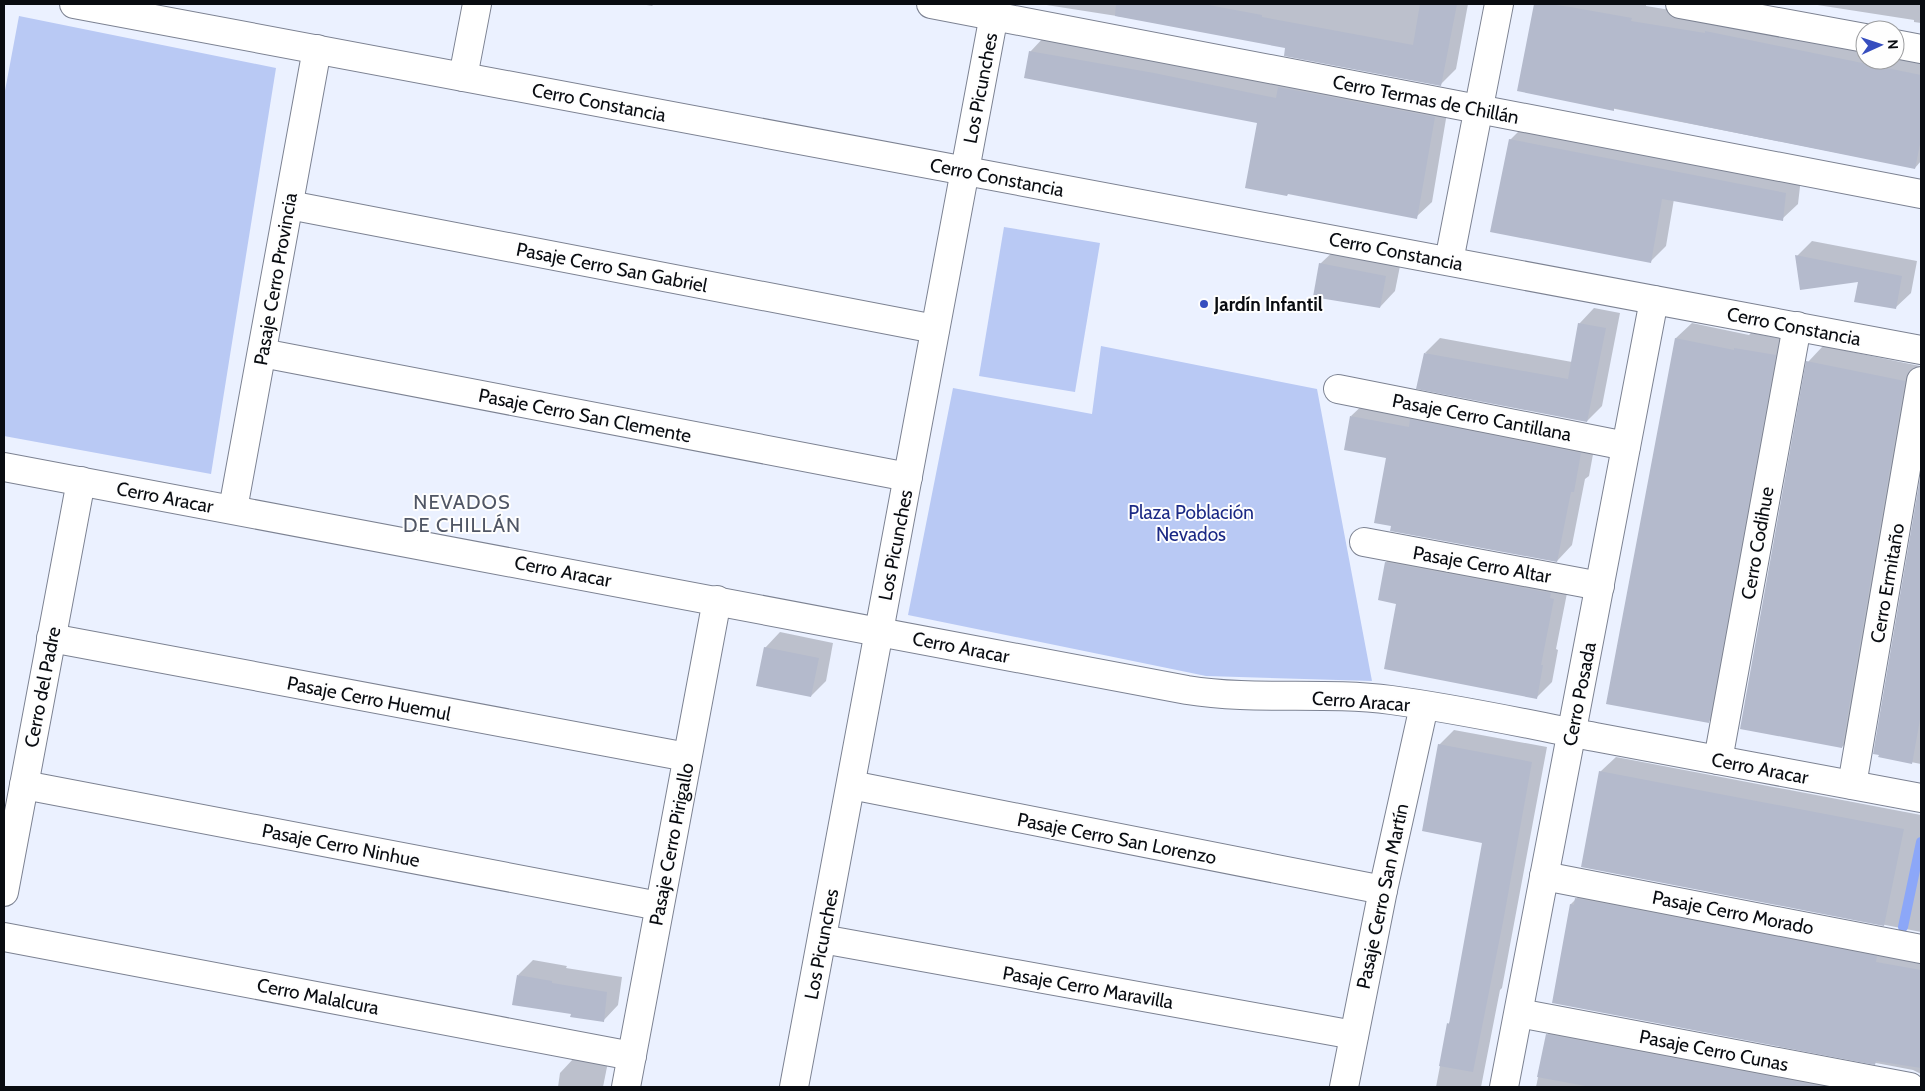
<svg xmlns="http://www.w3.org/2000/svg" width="1925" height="1091" font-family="Cabin,sans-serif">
	<rect width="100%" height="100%" fill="#ebf1ff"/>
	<g fill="#b9c9f4">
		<polygon points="19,16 276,68 211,474 4,436 4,96"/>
		<polygon points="1004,227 1100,243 1075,392 979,376"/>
		<polygon points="1101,346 1317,389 1372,681 1206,676 908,615 953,388 1092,414"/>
	</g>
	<g fill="#0003">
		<polygon points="641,4 654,4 652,6"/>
		<polygon points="1040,4 1468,4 1456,69 1440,85 1286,47 1136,19"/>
		<polygon points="1536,4 1646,4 1646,6 1744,22 1865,46 1865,60 1895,60 1895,52 1921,57 1921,161 1915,168 1519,90"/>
		<polygon points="1811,4 1921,4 1921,23 1914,22 1914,20"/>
		<polygon points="1045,36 1449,101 1432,202 1416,217 1259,122 1030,52"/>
		<polygon points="1526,124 1801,178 1798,204 1782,219 1674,199 1666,246 1650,262 1510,140"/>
		<polygon points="1812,241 1917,261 1911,293 1895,308 1859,281 1797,256"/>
		<polygon points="1336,249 1401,261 1395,291 1380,307 1320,264"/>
		<polygon points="1594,308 1620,313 1602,406 1587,421 1425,353 1440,338 1572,362 1579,324"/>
		<polygon points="1692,323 1749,335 1751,333 1790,340 1724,707 1708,722 1607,703 1676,338"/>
		<polygon points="1823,346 1920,366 1857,732 1842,747 1808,362"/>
		<polygon points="1367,401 1596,438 1589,476 1585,479 1572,545 1557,561 1387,457 1351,416"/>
		<polygon points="1921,480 1921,764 1880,756 1880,754 1875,753"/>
		<polygon points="1401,547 1569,583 1556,649 1558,650 1552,682 1537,697 1397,603 1386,562"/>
		<polygon points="780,632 833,643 826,681 811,696 765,648"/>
		<polygon points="1454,730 1547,747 1502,988 1500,990 1481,1087 1436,1087 1448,1024 1451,1021 1483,842 1439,745"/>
		<polygon points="1616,757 1921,815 1921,932 1583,866 1600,772"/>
		<polygon points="1592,883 1921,947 1921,1074 1913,1070 1554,1002 1571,904"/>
		<polygon points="533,960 567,966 566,968 622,977 618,1005 603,1021 572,1013 518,975"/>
		<polygon points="1563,1019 1921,1087 1536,1087 1547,1035"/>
		<polygon points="575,1057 608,1062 603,1087 558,1087 560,1073"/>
	</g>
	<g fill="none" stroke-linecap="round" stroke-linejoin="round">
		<polyline stroke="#8ca7f8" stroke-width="10" points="1903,927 1921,842"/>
	</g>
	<g fill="#b4bacc">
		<polygon points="1116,4 1203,4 1262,15 1262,17 1413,45 1420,4 1457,4 1441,86 1284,56 1285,48 1115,16"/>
		<polygon points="1534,4 1548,4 1570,7 1632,18 1631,21 1705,33 1705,31 1921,75 1921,139 1915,169 1614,108 1614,111 1517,91"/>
		<polygon points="1029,51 1154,73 1276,98 1278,87 1435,117 1417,219 1288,194 1287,196 1245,188 1257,123 1024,78"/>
		<polygon points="1509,139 1786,193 1783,221 1662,199 1651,263 1490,232"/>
		<polygon points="1795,255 1902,276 1896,309 1854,302 1858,282 1800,290"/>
		<polygon points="1319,263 1386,276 1380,308 1313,297"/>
		<polygon points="1578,323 1606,328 1587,422 1416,389 1424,353 1568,379"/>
		<polygon points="1675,338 1734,350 1734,348 1776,355 1709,723 1606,704"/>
		<polygon points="1806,361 1905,381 1842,748 1740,729"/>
		<polygon points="1350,416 1409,427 1410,419 1581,453 1574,492 1571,492 1557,562 1390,531 1391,526 1374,523 1386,458 1344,450"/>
		<polygon points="1921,472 1921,714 1912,764 1878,757 1879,755 1873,754"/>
		<polygon points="1385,562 1551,593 1550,598 1554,599 1541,665 1543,665 1537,699 1384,669 1396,604 1378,600"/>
		<polygon points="764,647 819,658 811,697 756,686"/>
		<polygon points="1438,744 1532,762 1503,922 1473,1072 1439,1066 1447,1023 1449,1024 1482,843 1422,831"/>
		<polygon points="1599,771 1904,829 1884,926 1581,867"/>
		<polygon points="1575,898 1877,956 1876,962 1921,970 1921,1068 1876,1061 1875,1065 1552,1003 1570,904 1574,905"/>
		<polygon points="517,975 552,981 552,983 607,992 604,1022 570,1017 571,1014 512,1005"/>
		<polygon points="1546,1034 1827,1087 1591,1087 1537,1077"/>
	</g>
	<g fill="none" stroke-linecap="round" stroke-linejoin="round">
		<defs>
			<g id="minor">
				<polyline points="74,4 1921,350"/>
				<polyline points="931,4 1921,194"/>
				<polyline points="1680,4 1865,38"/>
				<polyline points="1895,44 1921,49"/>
				<polyline points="463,77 477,4"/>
				<polyline points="289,205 935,329"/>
				<polyline points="1449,261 1499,4"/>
				<polyline points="262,353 908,477"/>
				<polyline points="1338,389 1626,446"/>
				<path d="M 4,467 L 1187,690 C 1255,701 1323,691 1391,700 C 1459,709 1527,724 1595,737 C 1704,757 1812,778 1921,798"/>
				<polyline points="233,509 317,49"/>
				<polyline points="1364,542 1600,586"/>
				<polyline points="51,638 687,757"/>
				<polyline points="1718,760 1797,326"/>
				<polyline points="24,785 659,906"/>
				<polyline points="851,785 1383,890"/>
				<polyline points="1852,785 1921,381"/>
				<polyline points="1544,876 1921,949"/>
				<polyline points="4,892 81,481"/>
				<polyline points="4,937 632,1056"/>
				<polyline points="822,939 1354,1035"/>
				<polyline points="1519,1013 1910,1087"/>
				<polyline points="626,1087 717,600"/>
				<polyline points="794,1087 996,4"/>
				<polyline points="1344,1087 1383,890 1424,706"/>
				<polyline points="1504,1087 1654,300"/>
			</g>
		</defs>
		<use href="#minor" stroke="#7c8292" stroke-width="30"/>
		<use href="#minor" stroke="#fff" stroke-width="28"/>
	</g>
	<circle fill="#364ebf" stroke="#fefefe" stroke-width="2" cx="1204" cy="304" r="5"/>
	<g text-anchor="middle" stroke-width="4" stroke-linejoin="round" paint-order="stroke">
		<g font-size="19" fill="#090c11" stroke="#fefefe">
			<text transform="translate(980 88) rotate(-79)" y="7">Los Picunches</text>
			<text transform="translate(1426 99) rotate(11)" y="7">Cerro Termas de Chillán</text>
			<text transform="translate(599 102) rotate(11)" y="7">Cerro Constancia</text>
			<text transform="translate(997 177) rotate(11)" y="7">Cerro Constancia</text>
			<text transform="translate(1396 251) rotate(11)" y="7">Cerro Constancia</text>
			<text transform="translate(612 267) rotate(11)" y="7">Pasaje Cerro San Gabriel</text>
			<text transform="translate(275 279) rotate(-80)" y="7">Pasaje Cerro Provincia</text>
			<text transform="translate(1794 326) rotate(11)" y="7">Cerro Constancia</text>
			<text transform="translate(585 415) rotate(11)" y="7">Pasaje Cerro San Clemente</text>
			<text transform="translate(1482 417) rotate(11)" y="7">Pasaje Cerro Cantillana</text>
			<text transform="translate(165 497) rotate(11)" y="7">Cerro Aracar</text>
			<text transform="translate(1757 543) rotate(-80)" y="7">Cerro Codihue</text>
			<text transform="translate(895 545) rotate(-79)" y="7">Los Picunches</text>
			<text transform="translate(1482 564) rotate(10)" y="7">Pasaje Cerro Altar</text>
			<text transform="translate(563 571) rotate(11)" y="7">Cerro Aracar</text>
			<text transform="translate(1887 583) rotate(-80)" y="7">Cerro Ermitaño</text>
			<text transform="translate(961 647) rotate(11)" y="7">Cerro Aracar</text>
			<text transform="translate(42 687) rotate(-79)" y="7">Cerro del Padre</text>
			<text transform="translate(1579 694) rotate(-79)" y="7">Cerro Posada</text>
			<text transform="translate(369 698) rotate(11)" y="7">Pasaje Cerro Huemul</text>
			<text transform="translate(1361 701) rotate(4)" y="7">Cerro Aracar</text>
			<text transform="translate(1760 768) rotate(11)" y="7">Cerro Aracar</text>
			<text transform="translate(1117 838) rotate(11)" y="7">Pasaje Cerro San Lorenzo</text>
			<text transform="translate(671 844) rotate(-79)" y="7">Pasaje Cerro Pirigallo</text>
			<text transform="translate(341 845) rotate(11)" y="7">Pasaje Cerro Ninhue</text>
			<text transform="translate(1382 896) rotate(-78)" y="7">Pasaje Cerro San Martín</text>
			<text transform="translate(1733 912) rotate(11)" y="7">Pasaje Cerro Morado</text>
			<text transform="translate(821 944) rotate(-79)" y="7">Los Picunches</text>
			<text transform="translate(1088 987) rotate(10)" y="7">Pasaje Cerro Maravilla</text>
			<text transform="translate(318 996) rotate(11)" y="7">Cerro Malalcura</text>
			<text transform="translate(1714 1050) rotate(11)" y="7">Pasaje Cerro Cunas</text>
		</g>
		<g font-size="19" font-weight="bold" fill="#090c11" stroke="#fefefe" text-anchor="start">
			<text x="1214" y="311">Jardín Infantil</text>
		</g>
		<g font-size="19" fill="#1c2a85" stroke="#fefefe">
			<text x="1191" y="519">Plaza Población<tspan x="1191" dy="22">Nevados</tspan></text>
		</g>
		<g font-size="20" letter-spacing="1" fill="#505665" stroke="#fefefe">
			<text x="462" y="509">NEVADOS<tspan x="462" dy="23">DE CHILLÁN</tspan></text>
		</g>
	</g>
	<rect width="1925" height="1091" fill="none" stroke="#090c11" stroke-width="10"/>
	<g transform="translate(1880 45) rotate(87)"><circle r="24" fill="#fefefe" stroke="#9c9d9f"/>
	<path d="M0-4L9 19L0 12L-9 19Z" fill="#364ebf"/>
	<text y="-8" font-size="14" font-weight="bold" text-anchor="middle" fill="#090c11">N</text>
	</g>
</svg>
